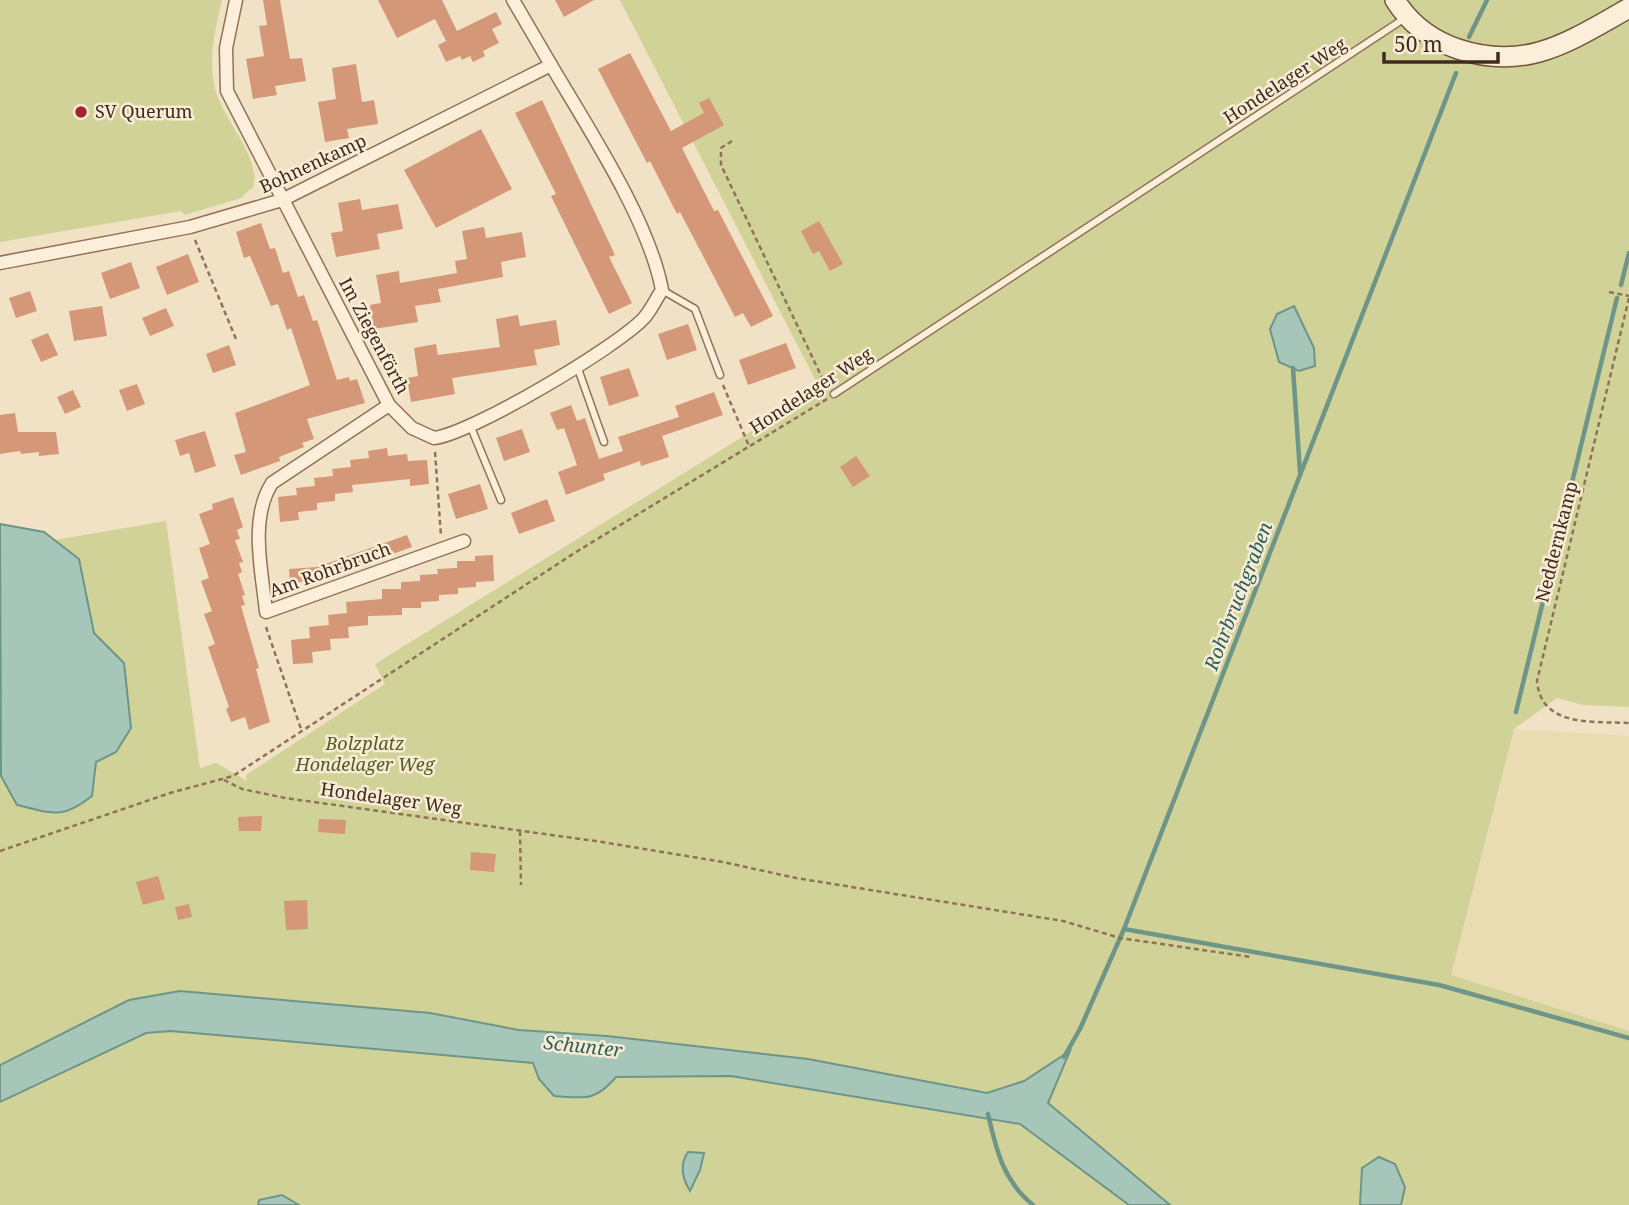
<svg xmlns="http://www.w3.org/2000/svg" width="1629" height="1205" font-family="'Noto Serif',serif">
	<rect width="100%" height="100%" fill="#f2e2c5"/>
	<polygon fill="#e9dcb2" points="1514,729 1629,736 1629,1031 1451,975"/>
	<g fill="#d0d298">
		<path d="M 0,0 L 222,0 C 215,31 207,61 216,92 C 224,120 262,160 253,187 L 241,198 L 185,215 L 181,211 L 0,242 Z"/>
		<polygon points="620,0 1629,0 1629,707 1583,705 1557,698 1514,729 1451,975 1629,1031 1629,1205 1170,1205 1048,1103 1069,1052 1024,1081 987,1093 808,1059 607,1036 519,1030 430,1013 180,991 129,1000 0,1064 0,767 1,776 92,796 96,762 116,752 131,728 124,663 94,633 79,560 55,540 166,521 200,768 216,763 247,781 246,775 385,684 375,664 820,389"/>
		<path d="M 171,1031 L 533,1063 L 539,1079 L 554,1096 C 583,1098 596,1102 616,1077 L 731,1076 L 1020,1125 L 1129,1205 L 0,1205 L 0,1102 L 146,1033 Z"/>
	</g>
	<g fill="#a7c6ba" stroke="#6d9588" stroke-width="2">
		<polygon points="1294,306 1314,348 1315,366 1299,371 1279,362 1270,329 1277,314"/>
		<path d="M 0,524 L 44,532 L 79,559 L 94,633 L 124,663 L 131,728 L 116,752 L 96,762 L 92,796 C 62,820 52,813 17,805 L 1,776 Z"/>
		<path d="M 180,991 L 430,1013 L 519,1030 L 607,1036 L 808,1059 L 987,1093 L 1024,1081 L 1070,1051 L 1048,1103 L 1170,1205 L 1129,1205 L 1020,1124 L 731,1076 L 616,1077 C 595,1102 584,1098 554,1096 L 539,1079 L 533,1063 L 171,1031 L 146,1033 L 0,1102 L 0,1065 L 129,1000 Z"/>
		<path d="M 688,1152 L 704,1153 L 700,1170 L 690,1191 C 682,1178 679,1165 688,1152 Z"/>
		<polygon points="1379,1157 1395,1164 1405,1187 1401,1205 1360,1205 1362,1168"/>
		<polygon points="282,1195 299,1205 258,1205 259,1200"/>
	</g>
	<g fill="none" stroke-linecap="round" stroke-linejoin="round">
		<g stroke="#6d9588" stroke-width="4.5">
			<polyline points="1469,37 1487,0"/>
			<polyline points="1621,285 1629,253"/>
			<polyline points="1293,368 1300,472"/>
			<polyline points="1516,712 1617,298"/>
			<polyline points="1124,929 1439,985 1629,1038"/>
			<polyline points="1064,1057 1080,1029 1124,929 1456,73"/>
			<path d="M 988,1114 C 996,1149 1003,1181 1033,1205"/>
		</g>
	</g>
	<g fill="#d49778">
		<polygon points="263,0 280,0 290,59 302,58 306,81 275,86 277,95 253,99 246,59 264,56 259,26 267,25"/>
		<polygon points="378,0 442,0 457,31 496,12 502,24 492,29 499,43 483,51 485,56 473,62 470,56 462,60 460,56 446,62 438,45 446,41 435,19 397,38"/>
		<polygon points="555,0 594,0 564,17"/>
		<polygon points="630,53 671,131 704,113 699,103 709,98 724,125 682,148 714,211 718,210 773,316 751,327 743,313 735,317 680,212 677,214 650,161 647,163 598,69"/>
		<polygon points="356,64 362,102 374,100 378,124 347,129 349,138 325,142 318,102 336,99 332,68"/>
		<polygon points="542,100 615,255 609,257 632,303 609,314 551,196 556,194 515,113"/>
		<polygon points="481,129 512,189 436,228 404,170"/>
		<polygon points="360,199 362,210 398,204 403,229 377,234 380,249 336,257 331,233 343,231 338,203"/>
		<polygon points="819,221 843,264 830,271 819,251 813,254 801,231"/>
		<polygon points="261,223 270,249 275,248 283,273 289,271 298,297 304,295 313,321 317,320 337,380 349,377 350,381 357,379 365,403 307,419 314,439 302,443 304,447 279,457 280,461 241,475 234,455 246,452 235,413 310,385 291,328 287,330 278,304 271,306 250,256 244,258 236,232"/>
		<polygon points="484,227 486,238 522,232 526,257 501,262 503,277 438,289 441,302 415,306 418,322 374,329 370,305 381,303 376,275 399,271 400,283 457,273 455,261 467,259 462,231"/>
		<polygon points="188,254 199,282 167,295 156,267"/>
		<polygon points="131,262 140,288 110,299 101,273"/>
		<polygon points="30,291 37,311 16,318 9,298"/>
		<polygon points="102,306 107,336 74,341 69,311"/>
		<polygon points="166,308 174,326 150,336 142,318"/>
		<polygon points="518,315 520,326 556,320 560,345 534,350 537,365 452,378 455,394 411,402 407,378 418,376 414,348 436,344 438,355 500,347 496,319"/>
		<polygon points="688,324 697,350 667,360 658,334"/>
		<polygon points="48,333 58,355 41,362 31,340"/>
		<polygon points="786,343 796,368 748,385 739,360"/>
		<polygon points="229,345 236,365 213,373 206,354"/>
		<polygon points="629,368 639,396 609,406 600,377"/>
		<polygon points="137,384 145,404 127,411 119,390"/>
		<polygon points="73,390 81,407 65,414 57,397"/>
		<polygon points="714,392 723,415 662,436 669,457 641,466 640,461 615,470 603,474 605,480 566,495 558,472 577,465 564,428 557,430 550,413 571,405 577,421 585,418 599,459 623,451 618,437 679,417 675,406"/>
		<polygon points="15,413 18,432 56,432 59,454 39,456 39,452 21,454 20,451 0,454 0,415"/>
		<polygon points="522,429 530,452 504,461 496,438"/>
		<polygon points="205,431 216,466 195,473 189,453 180,456 175,440"/>
		<polygon points="387,448 388,456 407,454 408,461 427,460 429,484 410,486 410,479 352,485 353,492 335,494 335,501 317,503 317,510 298,512 299,520 280,522 278,497 297,495 296,488 315,486 314,478 333,476 332,469 351,467 350,460 369,458 368,451"/>
		<polygon points="856,456 870,476 853,487 840,467"/>
		<polygon points="480,484 488,509 456,519 448,494"/>
		<polygon points="233,497 243,527 237,530 240,539 235,540 243,562 239,563 242,572 238,574 245,595 242,596 245,605 241,606 259,668 256,669 270,722 249,730 245,717 231,722 226,709 229,707 208,647 215,644 204,614 212,611 201,581 209,578 199,548 210,544 199,514 213,509 212,504"/>
		<polygon points="547,499 555,521 519,534 511,513"/>
		<polygon points="407,535 412,547 320,580 290,583 289,569 317,567"/>
		<polygon points="493,555 494,581 476,582 476,587 458,588 458,594 439,595 439,601 421,602 421,608 402,608 402,615 368,616 368,625 348,627 349,638 330,639 331,650 312,652 313,663 293,664 291,640 310,638 309,627 329,625 328,615 347,613 346,602 382,599 382,589 401,589 401,582 420,581 420,575 438,574 437,569 457,568 457,561 475,561 475,556"/>
		<polygon points="262,816 261,831 239,831 238,817"/>
		<polygon points="319,819 346,820 345,834 318,832"/>
		<polygon points="471,852 496,854 494,872 470,870"/>
		<polygon points="158,876 165,899 143,905 136,882"/>
		<polygon points="307,900 308,929 286,930 284,901"/>
		<polygon points="189,904 192,917 178,920 175,907"/>
	</g>
	<g fill="none" stroke-linecap="round" stroke-linejoin="round">
		<defs>
			<g id="lane">
				<polyline points="662,290 695,309 720,375"/>
				<polyline points="577,366 604,442"/>
				<polyline points="834,394 1405,18"/>
				<polyline points="470,425 501,500"/>
			</g>
			<g id="street">
				<path d="M 236,0 L 226,48 L 227,91 L 389,405 L 412,428 L 434,438 C 471,434 617,347 644,318 C 651,310 656,299 662,290 C 649,220 588,128 551,65"/>
				<polyline points="0,263 190,227 282,200 551,65 513,0"/>
				<path d="M 389,405 L 272,483 C 249,519 262,571 266,612 L 464,541"/>
			</g>
			<path id="secondary" d="M 1395,0 C 1410,24 1431,40 1458,49 C 1527,72 1570,41 1629,8"/>
		</defs>
		<use href="#lane" stroke="#907259" stroke-width="9"/>
		<use href="#street" stroke="#907259" stroke-width="15"/>
		<use href="#secondary" stroke="#72533c" stroke-width="22"/>
		<g stroke="#907259" stroke-width="2.5" stroke-dasharray="5 3.5" stroke-linecap="butt">
			<polyline points="732,141 721,148 721,165 826,386"/>
			<polyline points="195,240 236,339"/>
			<polyline points="1609,292 1629,296"/>
			<path d="M 1629,298 L 1537,681 C 1541,728 1594,721 1629,723"/>
			<polyline points="723,385 749,446"/>
			<polyline points="435,452 441,536"/>
			<polyline points="266,627 301,729"/>
			<polyline points="224,780 242,789 285,798 602,842 723,862 796,878 1063,921 1120,938 1251,957"/>
			<polyline points="520,831 521,885"/>
			<polyline points="0,851 170,793 233,776 576,552 827,399"/>
		</g>
		<use href="#lane" stroke="#fcefda" stroke-width="6"/>
		<use href="#street" stroke="#fcefda" stroke-width="12"/>
		<use href="#secondary" stroke="#fcefda" stroke-width="19"/>
	</g>
	<circle fill="#a5232d" stroke="#f9ecd6" stroke-width="2.5" cx="81" cy="112" r="7"/>
	<g text-anchor="middle" stroke-width="5" stroke-linejoin="round" paint-order="stroke">
		<g font-size="18" fill="#3f2b1e" stroke="#f9ecd6">
			<text transform="translate(1285 81) rotate(-33)" y="6">Hondelager Weg</text>
			<text transform="translate(313 164) rotate(-25)" y="6">Bohnenkamp</text>
			<text transform="translate(374 336) rotate(62)" y="6">Im Ziegenförth</text>
			<text transform="translate(811 391) rotate(-33)" y="6">Hondelager Weg</text>
			<text transform="translate(1557 542) rotate(-76)" y="6">Neddernkamp</text>
			<text transform="translate(330 570) rotate(-20)" y="6">Am Rohrbruch</text>
			<text transform="translate(391 799) rotate(8)" y="6">Hondelager Weg</text>
		</g>
		<g font-size="18" fill="#3f2b1e" stroke="#f9ecd6" text-anchor="start">
			<text x="95" y="118">SV Querum</text>
		</g>
		<g font-size="18" font-style="italic" fill="#535d23" stroke="#f9ecd6">
			<text x="365" y="750">Bolzplatz<tspan x="365" dy="21">Hondelager Weg</tspan></text>
		</g>
		<g font-size="19" font-style="italic" fill="#2c6059" stroke="#f9ecd6">
			<text transform="translate(1238 596) rotate(-69)" y="7">Rohrbruchgraben</text>
			<text transform="translate(583 1046) rotate(6)" y="7">Schunter</text>
		</g>
	</g>
	<path d="M1384 52v10h114v-10" fill="none" stroke="#3f2b1e" stroke-width="3.5"/>
	<text x="1394" y="52" font-size="21" fill="#3f2b1e" stroke="#f9ecd6" stroke-width="5" paint-order="stroke">50 m</text>
</svg>
